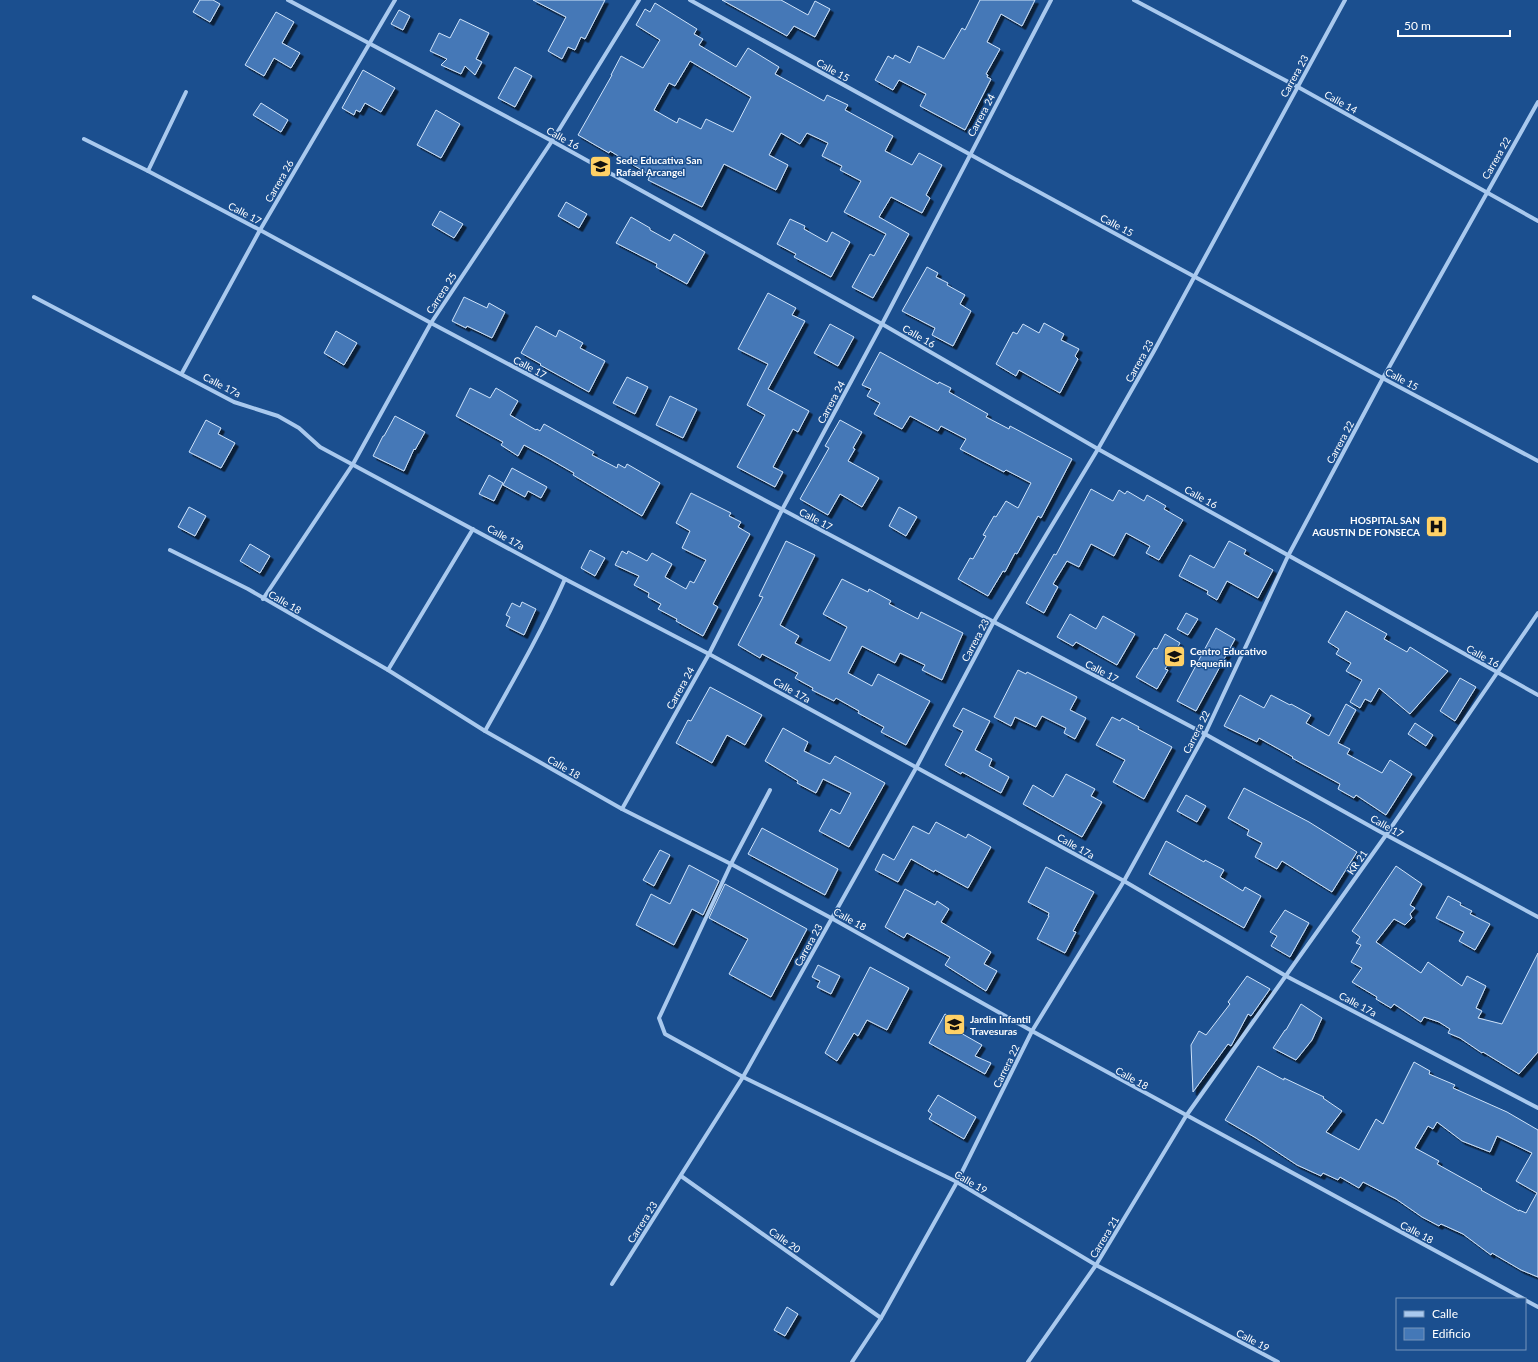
<svg xmlns="http://www.w3.org/2000/svg" width="1538" height="1362" font-family="Lato,sans-serif">
	<defs>
		<filter id="shadow"><feDropShadow dx="3.5" dy="3.5" stdDeviation="0" flood-color="#0009"/></filter>
	</defs>
	<rect width="100%" height="100%" fill="#1b4f8f"/>
	<g fill="#4478b7" stroke="#cfe3fa" fill-rule="evenodd" filter="url(#shadow)">
		<polygon points="200,0 213,0 220,4 210,22 193,12"/>
		<polygon points="533,0 605,0 585,39 581,37 575,50 568,47 562,59 548,51 566,17"/>
		<polygon points="722,0 781,0 808,15 815,1 830,9 815,37 794,26 787,36"/>
		<polygon points="980,0 1035,0 1022,26 1001,14 987,42 1000,49 986,74 988,75 987,77 991,79 965,130 920,106 926,94 899,80 893,90 875,80 888,56 893,59 895,55 910,63 918,46 944,59 962,28 965,30"/>
		<path d="M 655,3 L 697,29 L 694,34 L 703,39 L 699,45 L 736,67 L 748,48 L 779,67 L 775,74 L 824,101 L 827,95 L 848,105 L 845,110 L 893,136 L 885,151 L 912,165 L 919,153 L 942,165 L 926,195 L 930,198 L 922,213 L 891,197 L 879,217 L 909,234 L 873,298 L 852,287 L 870,254 L 874,256 L 886,234 L 844,212 L 861,181 L 840,170 L 842,166 L 822,156 L 828,143 L 807,133 L 800,144 L 781,133 L 769,155 L 788,165 L 776,190 L 724,164 L 702,207 L 648,180 L 650,175 L 610,151 L 609,153 L 578,135 L 612,75 L 611,75 L 621,56 L 643,68 L 660,40 L 636,25 L 645,9 L 650,12 ZM 690,61 L 751,97 L 733,132 L 706,119 L 701,129 L 679,118 L 677,123 L 654,110 L 669,83 L 675,86 Z"/>
		<polygon points="399,10 410,16 403,30 391,24"/>
		<polygon points="276,12 294,22 282,43 300,53 291,68 274,58 264,76 245,65"/>
		<polygon points="460,19 489,33 476,59 482,62 475,75 465,66 461,74 441,65 447,59 430,51 439,33 450,38"/>
		<polygon points="515,67 532,76 515,107 498,98"/>
		<polygon points="363,70 395,88 381,112 365,103 360,112 356,110 354,115 342,108"/>
		<polygon points="261,103 288,120 281,132 253,115"/>
		<polygon points="436,110 460,124 441,158 417,145"/>
		<polygon points="566,202 587,214 579,228 558,216"/>
		<polygon points="440,211 463,224 454,238 432,225"/>
		<polygon points="631,217 650,228 650,230 670,241 674,234 705,252 687,284 656,267 657,264 616,243"/>
		<polygon points="790,219 805,226 804,229 827,242 832,232 850,242 831,277 794,257 796,254 777,244"/>
		<polygon points="927,267 938,273 936,277 948,283 947,285 965,295 960,304 971,311 953,346 932,335 935,328 902,311"/>
		<polygon points="768,293 796,308 792,315 805,321 768,389 809,411 798,432 793,429 773,467 783,472 775,487 737,467 765,415 747,405 768,364 738,349"/>
		<polygon points="464,297 487,308 489,303 505,312 492,338 467,326 466,328 452,321"/>
		<polygon points="1044,323 1064,334 1061,340 1079,349 1075,356 1078,359 1060,393 1019,370 1016,376 996,364 1013,332 1017,334 1023,324 1039,333"/>
		<polygon points="830,324 854,337 838,366 814,353"/>
		<polygon points="536,326 556,337 559,330 583,343 580,348 605,361 589,392 540,365 541,364 521,353"/>
		<polygon points="336,331 357,343 344,365 324,353"/>
		<polygon points="880,352 938,384 939,382 951,388 949,392 988,414 986,417 1009,429 1010,426 1072,459 1041,518 1038,516 1017,554 1015,553 1005,572 1003,571 988,596 958,579 970,558 973,559 986,536 983,535 994,516 996,517 1006,501 1018,508 1031,483 1006,470 1004,472 960,449 966,439 941,426 938,431 910,416 902,429 874,414 880,403 867,396 871,389 862,385"/>
		<polygon points="627,377 648,387 635,414 613,403"/>
		<polygon points="470,388 490,398 496,388 518,401 510,415 536,430 537,429 540,431 544,424 594,452 592,455 617,468 618,464 625,468 627,464 660,483 642,516 573,475 574,473 548,458 524,445 518,456 501,445 503,442 456,416"/>
		<polygon points="670,396 697,409 683,438 656,425"/>
		<polygon points="395,416 425,432 415,450 414,449 404,471 373,456 383,436 384,436"/>
		<polygon points="206,420 221,428 218,434 235,443 221,468 189,452"/>
		<polygon points="840,420 862,432 853,448 855,449 848,461 879,478 862,507 840,494 828,515 800,499 829,448 825,446"/>
		<polygon points="512,468 547,487 541,498 528,491 525,497 503,485"/>
		<polygon points="489,475 503,483 494,501 479,494"/>
		<polygon points="1091,489 1113,501 1119,490 1125,494 1127,491 1144,501 1147,495 1166,506 1164,509 1183,520 1159,560 1146,553 1150,546 1126,533 1114,556 1091,544 1079,567 1067,561 1053,584 1058,587 1044,613 1026,603 1054,554 1056,555"/>
		<polygon points="691,493 731,513 729,516 741,522 738,527 750,534 713,604 718,607 703,636 676,621 677,619 658,609 661,604 648,597 649,593 634,585 639,576 615,565 622,551 627,554 628,551 647,561 652,553 672,564 665,577 686,589 690,581 694,583 706,560 682,548 690,531 676,523"/>
		<polygon points="189,507 206,516 195,536 178,527"/>
		<polygon points="899,507 917,517 906,536 889,526"/>
		<polygon points="786,541 815,555 780,625 799,636 795,643 830,661 847,627 823,614 842,579 868,592 869,589 891,601 889,604 918,619 921,612 963,633 942,680 922,670 925,665 900,653 895,663 862,646 848,673 872,686 878,674 930,701 906,745 881,732 884,727 858,713 859,711 836,698 834,701 812,690 813,688 795,678 798,673 762,654 760,658 738,645 763,597 759,596"/>
		<polygon points="1229,541 1246,550 1244,554 1273,570 1258,598 1227,581 1217,600 1207,594 1208,591 1179,576 1190,555 1214,568"/>
		<polygon points="250,544 270,556 260,573 240,561"/>
		<polygon points="590,550 605,558 595,576 581,568"/>
		<polygon points="522,602 536,609 524,635 506,626 510,617 506,615 512,603 520,607"/>
		<polygon points="1346,611 1387,634 1384,639 1407,652 1410,647 1448,671 1410,714 1379,688 1371,702 1365,699 1360,708 1350,702 1362,680 1346,671 1351,663 1336,654 1339,649 1328,642"/>
		<polygon points="1186,613 1198,619 1188,635 1177,629"/>
		<polygon points="1070,614 1096,629 1103,616 1135,634 1117,665 1076,642 1073,646 1057,637"/>
		<polygon points="1216,628 1235,639 1196,711 1177,701"/>
		<polygon points="1165,634 1180,643 1165,669 1168,670 1157,689 1136,677 1154,648 1157,649"/>
		<polygon points="1018,670 1026,674 1027,672 1077,697 1070,710 1086,718 1075,739 1064,733 1066,728 1042,716 1036,727 1015,717 1011,726 994,717"/>
		<polygon points="1460,678 1476,687 1455,721 1440,711"/>
		<polygon points="710,687 762,715 745,745 727,735 712,763 676,743 688,720 691,721"/>
		<polygon points="1240,695 1264,708 1271,695 1290,705 1291,704 1311,715 1306,723 1329,736 1346,704 1356,710 1338,743 1350,749 1347,754 1382,773 1390,760 1412,774 1386,815 1356,795 1354,798 1338,789 1340,784 1292,758 1293,757 1259,738 1257,742 1224,726"/>
		<polygon points="963,708 990,721 975,750 992,759 989,766 1009,777 1001,793 962,772 961,774 945,765 963,731 953,726"/>
		<polygon points="1112,717 1120,721 1122,718 1139,727 1138,729 1172,747 1144,799 1113,782 1125,760 1096,745"/>
		<polygon points="1415,723 1433,735 1426,746 1408,734"/>
		<polygon points="783,728 808,742 804,751 830,764 835,756 885,783 849,847 819,831 831,809 840,814 851,793 823,779 816,793 797,783 798,781 765,761"/>
		<polygon points="1066,774 1095,789 1091,796 1102,802 1082,837 1023,804 1033,785 1053,797"/>
		<polygon points="1244,788 1309,822 1357,852 1332,892 1282,861 1277,869 1255,857 1262,843 1247,835 1249,830 1228,818"/>
		<polygon points="1186,795 1206,806 1197,822 1177,811"/>
		<polygon points="936,822 966,838 968,834 991,847 968,888 935,870 934,872 911,859 898,882 875,870 883,854 894,860 913,826 929,834"/>
		<polygon points="762,828 838,869 825,895 748,854"/>
		<polygon points="1166,841 1204,862 1205,860 1224,870 1220,877 1243,891 1245,887 1261,896 1244,928 1149,874"/>
		<polygon points="660,850 670,855 654,886 643,880"/>
		<polygon points="689,865 719,881 703,915 692,909 674,945 636,925 651,894 670,904"/>
		<polygon points="1396,866 1422,884 1410,905 1415,908 1410,914 1412,918 1405,925 1394,919 1376,942 1421,973 1428,962 1462,986 1467,976 1486,986 1476,1008 1482,1011 1478,1018 1502,1024 1538,953 1538,1052 1519,1074 1483,1052 1482,1053 1460,1038 1448,1033 1450,1029 1439,1022 1424,1017 1421,1022 1394,1004 1391,1008 1376,999 1377,997 1352,982 1362,968 1351,962 1361,945 1356,943 1360,937 1352,931"/>
		<polygon points="1046,867 1094,892 1073,931 1076,932 1065,953 1037,939 1049,916 1048,916 1049,913 1028,902"/>
		<polygon points="725,884 807,929 771,997 729,974 748,939 709,918"/>
		<polygon points="905,889 935,905 937,901 949,909 941,922 991,952 984,964 997,971 986,991 945,965 950,957 907,933 904,938 885,927"/>
		<polygon points="1448,896 1461,903 1460,905 1472,911 1470,914 1490,924 1475,950 1459,941 1464,932 1436,918"/>
		<polygon points="1285,910 1309,923 1290,957 1271,946 1277,936 1270,932"/>
		<polygon points="818,965 840,976 831,994 817,987 820,981 812,977"/>
		<polygon points="870,967 909,988 887,1030 867,1020 858,1036 854,1033 837,1061 825,1053"/>
		<polygon points="1247,976 1270,989 1251,1016 1248,1014 1231,1046 1228,1044 1193,1092 1191,1045 1199,1031 1206,1035 1230,1004 1228,1002"/>
		<polygon points="1301,1004 1322,1018 1312,1040 1296,1060 1273,1048 1285,1030 1286,1030"/>
		<polygon points="945,1014 963,1024 959,1032 982,1045 975,1056 991,1063 985,1074 929,1043"/>
		<path d="M 1414,1062 L 1430,1071 L 1429,1074 L 1455,1085 L 1453,1088 L 1507,1112 L 1538,1130 L 1538,1277 L 1521,1270 L 1492,1253 L 1491,1255 L 1463,1234 L 1441,1224 L 1439,1226 L 1422,1217 L 1396,1199 L 1363,1182 L 1359,1188 L 1340,1177 L 1338,1180 L 1323,1173 L 1321,1176 L 1297,1165 L 1256,1138 L 1225,1120 L 1258,1066 L 1284,1080 L 1284,1078 L 1324,1097 L 1323,1098 L 1342,1111 L 1326,1132 L 1359,1150 L 1376,1119 L 1383,1124 ZM 1437,1122 L 1462,1141 L 1490,1152 L 1497,1136 L 1532,1153 L 1516,1181 L 1537,1193 L 1526,1213 L 1519,1210 L 1519,1211 L 1481,1190 L 1482,1189 L 1437,1164 L 1439,1161 L 1415,1148 L 1428,1126 L 1433,1129 Z"/>
		<polygon points="938,1095 976,1117 964,1139 929,1119 932,1114 928,1111"/>
		<polygon points="787,1307 798,1314 785,1336 774,1330"/>
	</g>
	<g fill="none" stroke-linecap="round" stroke-linejoin="round">
		<g stroke="#a9c9ee" stroke-width="4">
			<polyline points="288,0 552,141 882,324 1098,449 1538,695"/>
			<path d="M 690,0 C 971,156 1254,310 1538,461"/>
			<polyline points="1134,0 1298,87 1538,221"/>
			<polyline points="84,139 148,171 260,230 431,323 1205,734 1377,830 1538,917"/>
			<polyline points="148,171 186,92"/>
			<polyline points="34,297 234,402 278,416 299,428 320,447 565,579 709,654 1124,881 1286,976 1538,1108"/>
			<polyline points="182,373 260,230 395,0"/>
			<polyline points="170,550 248,589 388,670 485,731 622,809 731,864 833,919 1032,1031 1524,1299"/>
			<polyline points="263,599 353,464 431,323 552,141 639,0"/>
			<polyline points="388,670 473,529"/>
			<path d="M 485,731 C 513,681 542,631 565,579"/>
			<polyline points="770,790 731,864 659,1018 665,1034 743,1077 957,1182 1096,1265 1278,1362"/>
			<polyline points="622,809 709,654 782,510 882,324 1051,0"/>
			<polyline points="681,1176 881,1318"/>
			<polyline points="612,1284 743,1077 916,768 993,623 1098,449 1154,351 1345,0"/>
			<polyline points="1525,1300 1538,1307"/>
			<polyline points="852,1362 881,1318 957,1182 1032,1031 1124,881 1205,734 1288,556 1383,378 1538,102"/>
			<polyline points="1028,1362 1096,1265 1186,1116 1386,835 1538,613"/>
		</g>
	</g>
	<defs>
		<symbol id="school-square" viewBox="-11 -11 22 22"><rect x="-9" y="-9" width="18" height="18" rx="4" fill="#ffd166" stroke="#1b4f8f"/><path d="M0-5L7-2L0 1L-7-2ZM-4 1L0 2.5L4 1V4Q0 6-4 4Z" fill="#111"/></symbol>
		<symbol id="hospital-square" viewBox="-11 -11 22 22"><rect x="-9" y="-9" width="18" height="18" rx="4" fill="#ffd166" stroke="#1b4f8f"/><path d="M-5-5h3v3.5h4V-5h3V5h-3V1.5h-4V5h-3Z" fill="#111"/></symbol>
	</defs>
	<g fill-rule="evenodd">
		<use href="#school-square" x="588" y="154" width="25" height="25"/>
		<use href="#hospital-square" x="1424" y="514" width="25" height="25"/>
		<use href="#school-square" x="1162" y="644" width="25" height="25"/>
		<use href="#school-square" x="942" y="1012" width="25" height="25"/>
	</g>
	<g text-anchor="middle" stroke-width="3" stroke-linejoin="round" paint-order="stroke">
		<g font-size="10" fill="#fff" stroke="#1b4f8f">
			<text transform="translate(833 70) rotate(29)" y="4">Calle 15</text>
			<text transform="translate(1294 76) rotate(-61)" y="4">Carrera 23</text>
			<text transform="translate(1341 102) rotate(29)" y="4">Calle 14</text>
			<text transform="translate(981 115) rotate(-62)" y="4">Carrera 24</text>
			<text transform="translate(563 138) rotate(29)" y="4">Calle 16</text>
			<text transform="translate(1496 158) rotate(-60)" y="4">Carrera 22</text>
			<text transform="translate(279 181) rotate(-60)" y="4">Carrera 26</text>
			<text transform="translate(245 213) rotate(28)" y="4">Calle 17</text>
			<text transform="translate(1117 225) rotate(28)" y="4">Calle 15</text>
			<text transform="translate(441 293) rotate(-57)" y="4">Carrera 25</text>
			<text transform="translate(919 336) rotate(30)" y="4">Calle 16</text>
			<text transform="translate(1139 361) rotate(-61)" y="4">Carrera 23</text>
			<text transform="translate(530 367) rotate(28)" y="4">Calle 17</text>
			<text transform="translate(1402 379) rotate(28)" y="4">Calle 15</text>
			<text transform="translate(222 385) rotate(27)" y="4">Calle 17a</text>
			<text transform="translate(831 402) rotate(-62)" y="4">Carrera 24</text>
			<text transform="translate(1340 442) rotate(-62)" y="4">Carrera 22</text>
			<text transform="translate(1201 497) rotate(29)" y="4">Calle 16</text>
			<text transform="translate(816 519) rotate(28)" y="4">Calle 17</text>
			<text transform="translate(506 537) rotate(29)" y="4">Calle 17a</text>
			<text transform="translate(285 602) rotate(30)" y="4">Calle 18</text>
			<text transform="translate(975 640) rotate(-62)" y="4">Carrera 23</text>
			<text transform="translate(1483 656) rotate(29)" y="4">Calle 16</text>
			<text transform="translate(1102 671) rotate(28)" y="4">Calle 17</text>
			<text transform="translate(680 688) rotate(-61)" y="4">Carrera 24</text>
			<text transform="translate(792 690) rotate(29)" y="4">Calle 17a</text>
			<text transform="translate(1196 732) rotate(-63)" y="4">Carrera 22</text>
			<text transform="translate(564 767) rotate(30)" y="4">Calle 18</text>
			<text transform="translate(1387 826) rotate(29)" y="4">Calle 17</text>
			<text transform="translate(1076 846) rotate(29)" y="4">Calle 17a</text>
			<text transform="translate(1357 862) rotate(-55)" y="4">KR 21</text>
			<text transform="translate(850 919) rotate(29)" y="4">Calle 18</text>
			<text transform="translate(808 945) rotate(-61)" y="4">Carrera 23</text>
			<text transform="translate(1358 1004) rotate(28)" y="4">Calle 17a</text>
			<text transform="translate(1006 1066) rotate(-64)" y="4">Carrera 22</text>
			<text transform="translate(1132 1078) rotate(29)" y="4">Calle 18</text>
			<text transform="translate(971 1182) rotate(30)" y="4">Calle 19</text>
			<text transform="translate(642 1222) rotate(-58)" y="4">Carrera 23</text>
			<text transform="translate(1417 1232) rotate(28)" y="4">Calle 18</text>
			<text transform="translate(1104 1237) rotate(-59)" y="4">Carrera 21</text>
			<text transform="translate(785 1240) rotate(35)" y="4">Calle 20</text>
			<text transform="translate(1253 1340) rotate(28)" y="4">Calle 19</text>
		</g>
		<g font-size="10" font-weight="bold" fill="#fff" stroke="#1b4f8f" text-anchor="start">
			<text x="616" y="164">Sede Educativa San<tspan x="616" dy="12">Rafael Arcangel</tspan></text>
			<text x="1420" y="524" text-anchor="end">HOSPITAL SAN<tspan x="1420" dy="12">AGUSTIN DE FONSECA</tspan></text>
			<text x="1190" y="655">Centro Educativo<tspan x="1190" dy="12">Pequeñin</tspan></text>
			<text x="970" y="1023">Jardin Infantil<tspan x="970" dy="12">Travesuras</tspan></text>
		</g>
	</g>
	<rect x="1396" y="1298" width="130" height="52" fill="#1b4f8f" stroke="#7695bc"/>
	<rect x="1404" y="1311" width="20" height="6" fill="#a9c9ee" stroke="#7695bc"/>
	<text x="1432" y="1318" font-size="12" fill="#ffffff">Calle</text>
	<rect x="1404" y="1328" width="20" height="12" fill="#4478b7" stroke="#7695bc"/>
	<text x="1432" y="1338" font-size="12" fill="#ffffff">Edificio</text>
	<path d="M1398 30v6h112v-6" fill="none" stroke="#ffffff" stroke-width="2"/>
	<text x="1404" y="30" font-size="12" fill="#ffffff" stroke="#1b4f8f" stroke-width="3" paint-order="stroke">50 m</text>
</svg>
